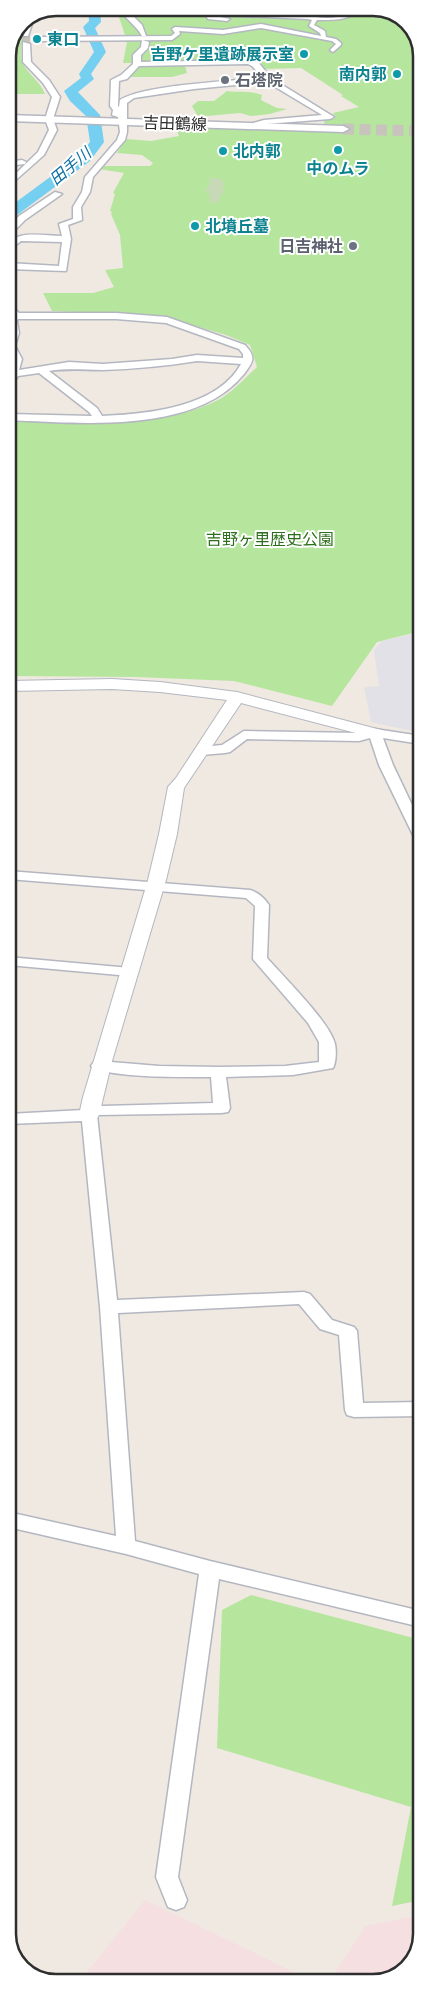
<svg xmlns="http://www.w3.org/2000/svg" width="429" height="1990" font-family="'Exo 2','Noto Sans JP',sans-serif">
	<rect width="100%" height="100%" fill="#efe9e1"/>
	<polygon fill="#e3e1e8" points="421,632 421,733 371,722 364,687 379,686 374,650 382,641"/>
	<g fill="#f5dfe0">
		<polygon points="145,1900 314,1982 79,1982"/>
		<polygon points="421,1915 421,1934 410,1966 380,1982 329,1982 366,1926"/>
	</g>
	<g fill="#b6e59e">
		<path d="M 116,8 L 379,8 L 407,21 L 421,49 L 421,631 L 377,642 L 332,706 L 234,681 L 136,677 L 8,676 L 8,420 C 64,425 166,427 216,401 C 231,394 245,378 257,367 L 250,345 L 226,335 L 165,317 L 52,311 L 43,293 L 93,293 L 114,287 L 105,270 L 123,268 L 120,235 L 111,214 L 112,212 L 110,211 L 115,194 L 113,193 L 114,191 L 124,173 L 99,169 L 103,166 L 150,166 L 153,163 L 142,155 L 117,153 L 126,139 L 151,141 L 179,136 L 177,131 L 187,127 L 325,132 L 324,120 L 336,118 L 333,113 L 359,107 L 341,96 L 343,95 L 301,68 L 263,69 L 258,63 L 123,63 L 127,42 L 121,41 L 120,36 L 125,35 Z"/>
		<path d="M 34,16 L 24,26 C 23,35 20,48 21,58 C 24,72 40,80 45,94 L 8,94 L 8,56 L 22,21 Z"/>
		<polygon points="139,66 185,66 187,73 172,77 128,77"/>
		<path d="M 227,91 C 239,93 250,90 262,95 L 261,100 L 277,108 L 287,109 L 270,114 L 251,116 L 240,113 L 207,116 L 197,115 L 192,106 L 198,101 L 214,101 Z"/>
		<polygon points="251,1595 421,1640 421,1900 392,1906 411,1807 217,1748 222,1610"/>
	</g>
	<polygon fill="#c8d9b8" points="210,178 221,179 225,184 222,187 224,192 220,196 218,202 210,203 209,192 205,191 210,184"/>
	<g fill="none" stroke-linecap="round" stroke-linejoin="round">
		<polygon fill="#75cff0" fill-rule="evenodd" points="88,8 100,8 101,22 95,28 106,52 91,74 94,79 78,92 100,115 104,142 90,161 13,218 8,219 8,208 80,155 90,142 86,116 70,101 64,91 81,78 79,74 94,52 83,27 89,21"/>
		<polyline stroke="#c8c4bd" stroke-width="8" stroke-dasharray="8 4" stroke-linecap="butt" points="26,35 26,44"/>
		<polyline stroke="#c8c4bd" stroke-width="11" stroke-dasharray="11 5.5" stroke-linecap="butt" points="343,129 421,131"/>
		<defs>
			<path id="pedestrian" d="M 210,8 L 215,8 L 219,12 L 308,15 C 320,19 336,19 348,14 C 353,12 355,8 362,8 C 351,21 332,20 317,20 L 314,25 L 325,31 L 326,37 L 336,39 L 341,43 L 341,45 L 333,52 L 330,50 L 336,44 L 332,41 L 261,28 L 223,34 L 179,31 L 180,34 L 172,40 L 40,41 L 37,39 L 40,37 L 171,36 L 175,33 L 172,29 L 175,27 L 223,30 L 261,24 L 321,36 L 320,33 L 309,26 L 312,20 L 308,19 L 219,15 L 215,16 L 230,19 L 227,21 L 208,19 L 206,16 L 214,13 Z"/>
			<g id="minor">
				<path d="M 119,8 L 125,8 L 142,25 L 146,36 L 142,36 C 136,25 125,19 119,8 Z"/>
				<polygon points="43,13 42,15 32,24 28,36 24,36 27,22"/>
				<path d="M 142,40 L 149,42 L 148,48 L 141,55 L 141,62 L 248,60 L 258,62 L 271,78 L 334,117 L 330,119 L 265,124 L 250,128 L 250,124 L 264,120 L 322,115 L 267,82 L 194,89 L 134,98 L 127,103 L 127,132 L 125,140 L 93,177 L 90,192 L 81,207 L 82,220 L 68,225 L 71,239 L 66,271 L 8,269 L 8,263 L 59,266 L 62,242 L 21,241 L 8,251 L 8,243 C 21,230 44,236 62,236 L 59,224 L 73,219 L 73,207 L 82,192 L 85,177 L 117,140 L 120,132 L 118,117 L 112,115 L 113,110 L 110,106 L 111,80 L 121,75 L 133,64 L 133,55 L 141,47 ZM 248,64 L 252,66 L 263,78 C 231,81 144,85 120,100 L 119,107 L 118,106 L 119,81 L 127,79 L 139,66 Z"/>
				<polygon points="23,42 30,44 31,62 49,80 60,97 53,119 57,130 44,155 8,187 8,181 38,152 49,130 45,119 52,97 43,83 23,62"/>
				<polygon points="22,160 26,162 25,164 8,166 8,162"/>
				<polygon points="55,192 62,194 25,220 11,234 8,234 8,228 19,216"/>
				<path d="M 8,304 L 11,305 L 19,313 L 116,313 L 167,317 L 245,345 C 256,357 254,361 244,374 C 195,435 78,423 8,420 L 8,414 L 92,416 L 89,412 L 39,373 L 18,376 L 12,385 L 8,386 L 12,359 L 8,350 L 9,333 L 8,320 L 11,316 L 8,312 ZM 18,319 L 116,319 L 166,323 L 239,349 L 243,354 L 243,358 L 197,355 L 172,359 L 103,364 L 69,362 L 19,370 L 22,359 L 15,346 L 19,333 L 17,321 ZM 197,361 L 241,364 C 217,408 146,414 102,416 L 97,408 L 49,371 C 69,368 84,370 103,370 C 134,369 166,366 197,361 Z"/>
				<polygon points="375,729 421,736 421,744 383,738 393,765 421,824 421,841 416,840 414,837 379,765 370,738 359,741 247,739 230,752 225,753 201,755 195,751 201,747 222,745 244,731 359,733"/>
				<path d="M 8,871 L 250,890 C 258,892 265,899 269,905 L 267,958 C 284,977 327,1020 334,1041 C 337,1048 336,1063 333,1068 L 293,1075 L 226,1077 L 230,1108 L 228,1112 L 222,1113 L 97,1115 L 117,1300 L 304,1292 L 310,1294 L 332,1320 L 354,1327 L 357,1331 L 363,1403 L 421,1402 L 421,1416 L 354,1417 L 347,1415 L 345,1410 L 339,1335 L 320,1329 L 299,1304 L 118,1313 L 135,1541 L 210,1561 L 421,1611 L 421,1627 L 219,1579 L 178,1877 L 187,1900 L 184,1907 L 176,1910 L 168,1907 L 156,1877 L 199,1574 L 126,1554 L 8,1527 L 8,1512 L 116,1536 L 100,1307 L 82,1121 L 8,1124 L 8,1114 L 83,1110 L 84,1105 L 90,1104 L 103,1106 L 213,1103 L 211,1077 C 175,1077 127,1078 93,1069 L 91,1066 L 93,1063 L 99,1061 L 159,1066 L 219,1067 L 285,1066 L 319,1062 L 319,1042 L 308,1023 L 253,959 L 255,906 L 246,898 L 8,879 Z"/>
				<polygon points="8,957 130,968 135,969 137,972 135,975 130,976 8,965"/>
			</g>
			<polygon id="tertiary" points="112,679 160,682 237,692 381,730 383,733 381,736 375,738 241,703 184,788 177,834 166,880 112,1061 99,1115 96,1120 89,1121 82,1120 79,1115 83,1097 148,880 159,834 168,787 176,778 227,700 160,692 112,689 8,691 8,681"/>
			<polygon id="secondary" points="8,115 343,126 349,129 343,132 8,121"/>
		</defs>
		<use href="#pedestrian" stroke="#b4b7c1" stroke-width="3"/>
		<use href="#minor" stroke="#b4b7c1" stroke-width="3"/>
		<use href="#tertiary" stroke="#b4b7c1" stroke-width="2"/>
		<use href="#secondary" stroke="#b4b7c1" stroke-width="3"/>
		<use href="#pedestrian" fill="#fff" fill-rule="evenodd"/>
		<use href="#minor" fill="#fff" fill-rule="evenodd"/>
		<use href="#tertiary" fill="#fff" fill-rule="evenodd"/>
		<use href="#secondary" fill="#fff" fill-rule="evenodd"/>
	</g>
	<g fill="#0f9aa8" stroke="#fff" stroke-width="2">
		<circle cx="37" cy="39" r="5"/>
		<circle cx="304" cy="54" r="5"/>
		<circle cx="397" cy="74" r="5"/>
		<circle cx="338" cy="150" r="5"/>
		<circle cx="223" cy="151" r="5"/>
		<circle cx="195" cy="226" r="5"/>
	</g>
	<g fill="#6b7280" stroke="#fff" stroke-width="2">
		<circle cx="225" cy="80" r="5"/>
		<circle cx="353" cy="246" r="5"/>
	</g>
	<g text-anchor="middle" stroke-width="4" stroke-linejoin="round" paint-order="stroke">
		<g font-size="16" font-weight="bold" fill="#0d838f" stroke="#fff" text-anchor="start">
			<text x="47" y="45">東口</text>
			<text x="294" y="60" text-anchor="end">吉野ケ里遺跡展示室</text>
			<text x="387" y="80" text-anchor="end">南内郭</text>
			<text x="233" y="157">北内郭</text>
			<text x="338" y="174" text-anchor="middle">中のムラ</text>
			<text x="205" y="232">北墳丘墓</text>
		</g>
		<g font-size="16" font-weight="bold" fill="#5b616d" stroke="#fff" text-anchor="start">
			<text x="235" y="86">石塔院</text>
			<text x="343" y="252" text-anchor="end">日吉神社</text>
		</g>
		<g font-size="16" fill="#2e2e2e" stroke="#fff">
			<text transform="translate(175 123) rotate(2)" y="6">吉田鶴線</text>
		</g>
		<g font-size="16" font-style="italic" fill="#0d6fa3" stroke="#fff">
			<text transform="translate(70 166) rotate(-40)" y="6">田手川</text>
		</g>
		<g font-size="16" fill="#2c6e1b" stroke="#fff">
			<text x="270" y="545">吉野ヶ里歴史公園</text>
		</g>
	</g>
	<path d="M0 0H429V1990H0ZM56 16H373A40 40 0 0 1 413 56V1934A40 40 0 0 1 373 1974H56A40 40 0 0 1 16 1934V56A40 40 0 0 1 56 16Z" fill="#fff" fill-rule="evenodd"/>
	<path fill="none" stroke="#2e2e2e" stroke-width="2.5" d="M56 16H373A40 40 0 0 1 413 56V1934A40 40 0 0 1 373 1974H56A40 40 0 0 1 16 1934V56A40 40 0 0 1 56 16Z"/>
</svg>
